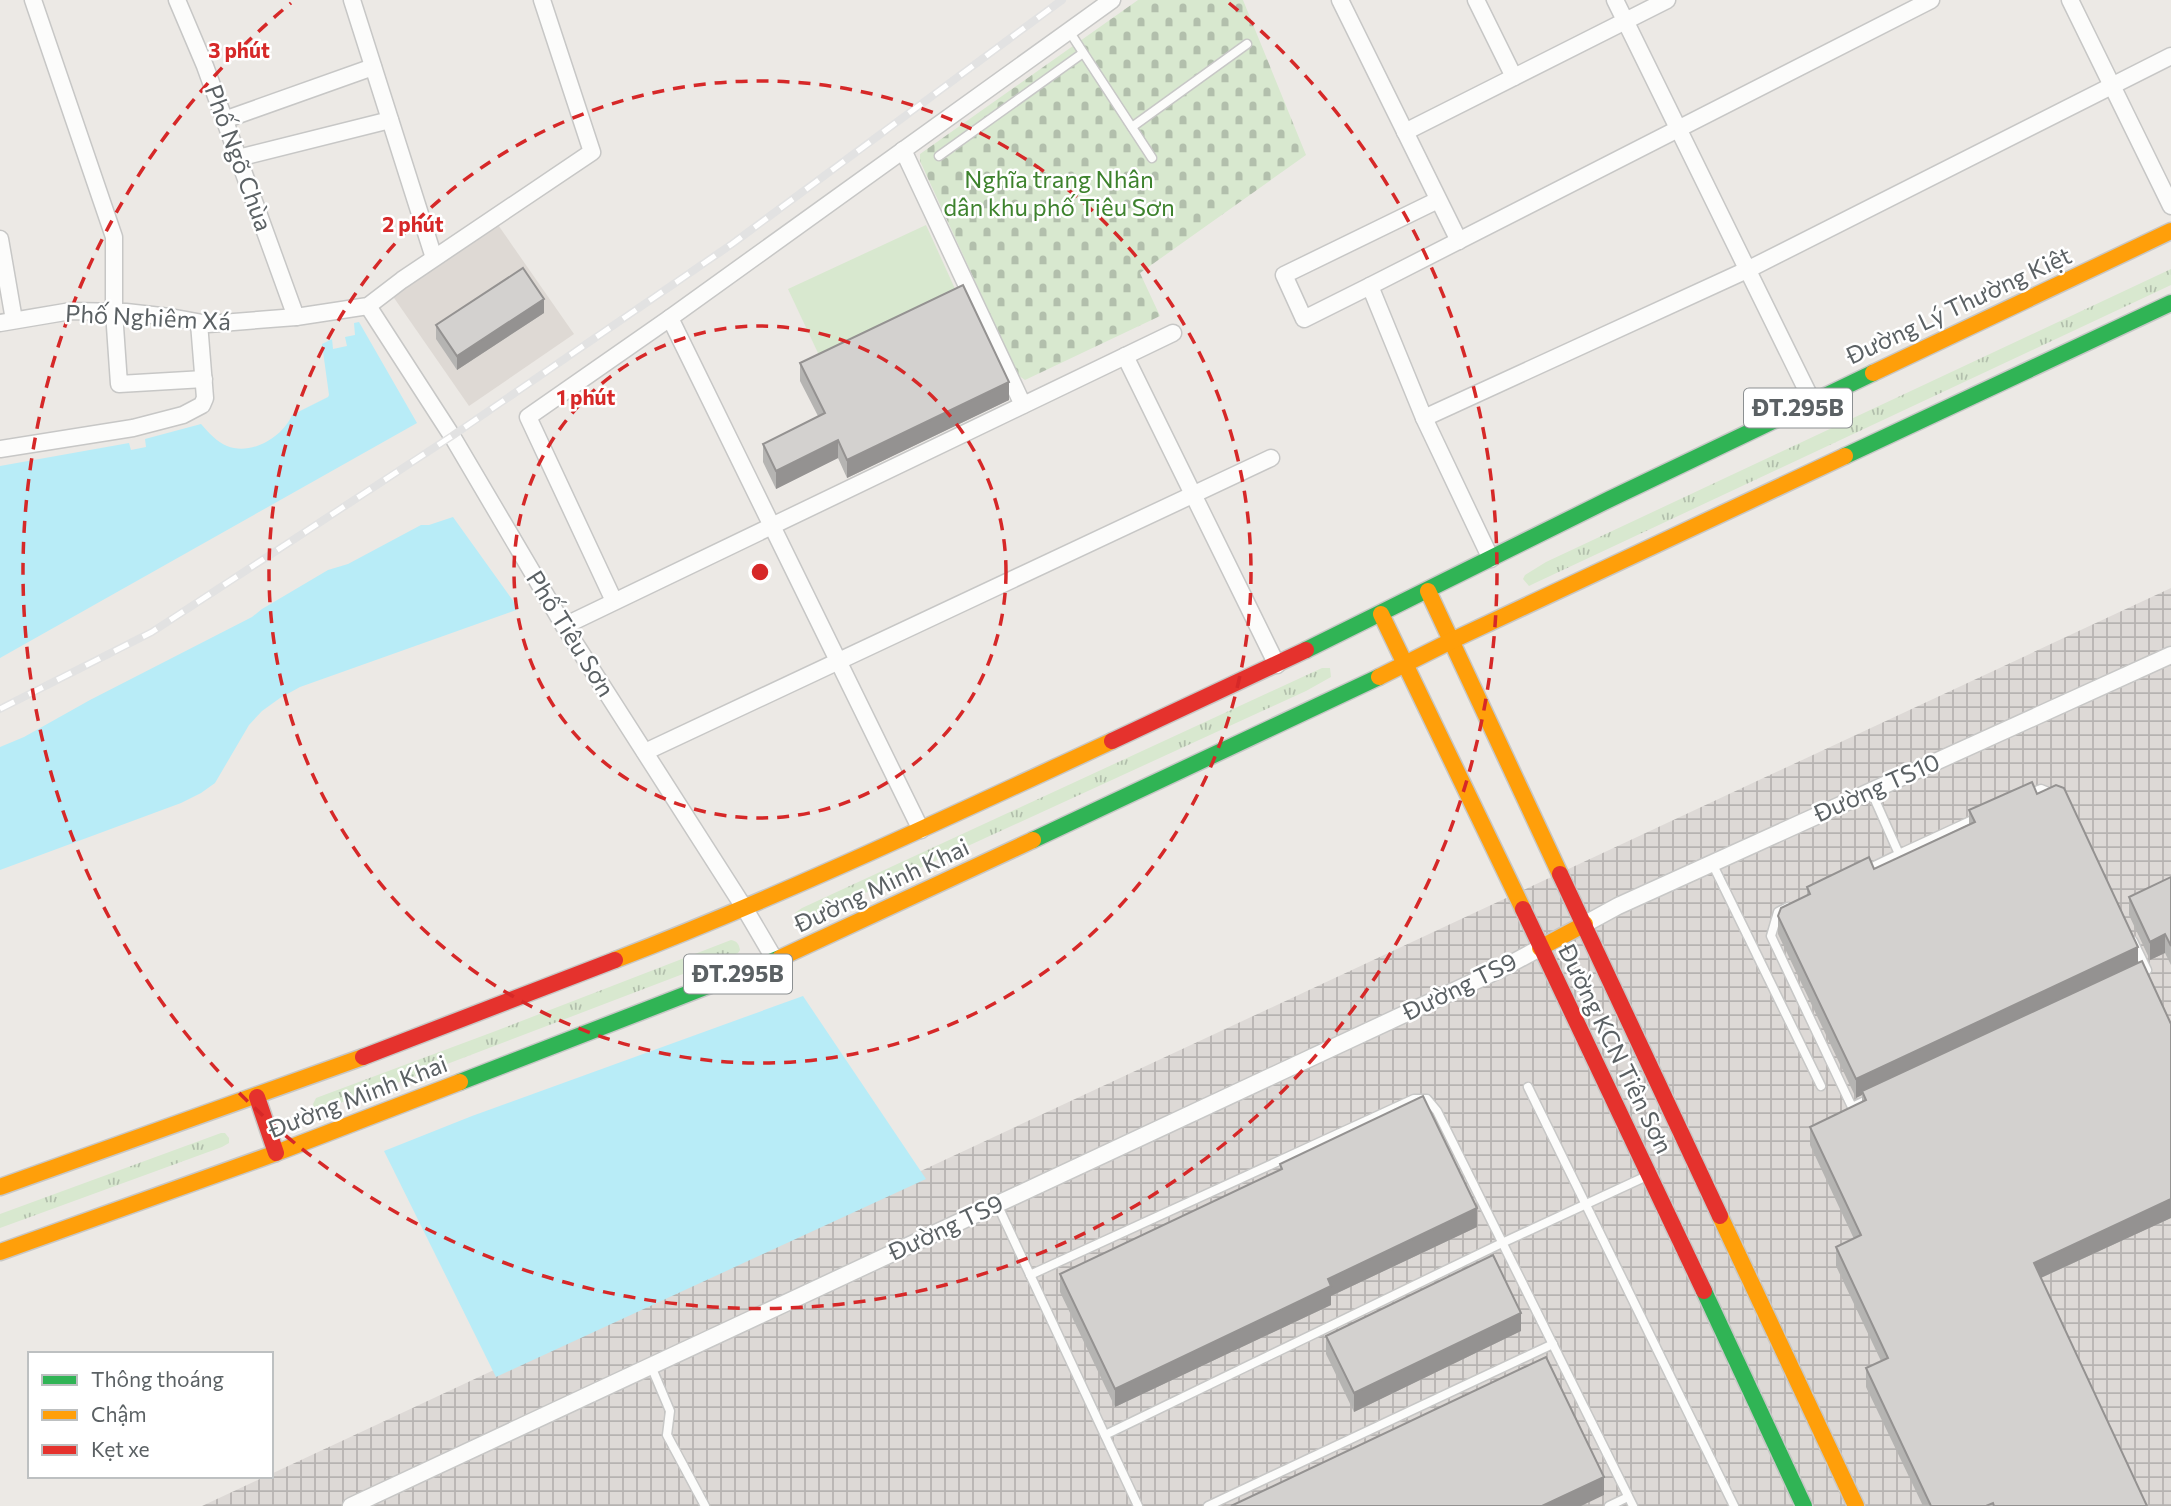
<svg xmlns="http://www.w3.org/2000/svg" width="2171" height="1506" font-family="Commissioner,sans-serif">
	<defs>
		<pattern id="industrial-grid" width="8" height="8" patternUnits="userSpaceOnUse" patternTransform="scale(1.75)"><rect width="8" height="8" fill="#ddd9d6"/><path d="M0 4h8M4 0v8" fill="none" stroke="#b6b3b1"/></pattern>
		<pattern id="grass-tufts" width="24" height="20" patternUnits="userSpaceOnUse" patternTransform="scale(1.75)"><rect width="24" height="20" fill="#d8e8cf"/><path d="M3 7l-1-3M5 7V3M7 7l1-3M15 17l-1-3M17 17v-4M19 17l1-3" fill="none" stroke="#b2bfac"/></pattern>
		<pattern id="cemetery-stones" width="16" height="16" patternUnits="userSpaceOnUse" patternTransform="scale(1.75)"><rect width="16" height="16" fill="#d8e8cf"/><path d="M2 7V4a2 2 0 0 1 4 0v3zM10 15v-3a2 2 0 0 1 4 0v3z" fill="#b2bfac"/></pattern>
	</defs>
	<rect width="100%" height="100%" fill="#ece9e5"/>
	<polygon fill="url(#industrial-grid)" points="2171,588 2171,1506 202,1506 266,1476 271,1476 271,1474"/>
	<polygon fill="#ded9d4" points="496,222 574,334 469,406 392,295"/>
	<g fill="url(#grass-tufts)">
		<polygon points="2171,269 2171,285 1533,584 1529,586 1523,579 1525,575 1546,562"/>
		<polygon points="1322,668 1330,668 1331,677 1306,691 802,922 796,923 795,913 802,908"/>
		<path d="M 731,940 C 737,941 739,944 740,950 L 738,953 L 379,1090 L 322,1109 L 314,1108 L 313,1104 L 316,1098 L 493,1032 Z"/>
		<polygon points="221,1133 225,1133 229,1138 229,1143 222,1147 0,1228 0,1214"/>
	</g>
	<polygon fill="url(#cemetery-stones)" points="1138,0 1243,0 1306,155 1140,273 1160,316 1025,380 1018,375 920,161 920,154"/>
	<polygon fill="#d8e8cf" points="926,225 961,302 825,368 788,289"/>
	<g fill="#b8ecf7">
		<path d="M 359,322 L 417,423 L 0,658 L 0,466 L 129,443 L 131,450 L 146,447 L 145,439 L 201,424 C 208,432 217,442 227,446 C 251,456 283,437 292,415 L 328,397 L 329,395 L 322,344 L 332,339 L 333,349 L 347,346 L 345,337 L 355,335 L 354,323 Z"/>
		<polygon points="453,517 519,609 300,687 280,698 262,711 249,725 215,783 201,793 181,803 0,870 0,747 24,737 90,700 252,617 262,609 328,570 348,564 421,525 429,525"/>
		<polygon points="803,996 926,1179 496,1377 384,1151 472,1116"/>
	</g>
	<g fill="none" stroke-linecap="round" stroke-linejoin="round">
		<defs>
			<g id="lane">
				<polyline points="1069,31 1152,158"/>
				<polyline points="1132,127 1247,44"/>
				<polyline points="939,156 1083,53"/>
				<polyline points="2027,795 2041,789 2053,794"/>
				<polyline points="1899,854 1977,818"/>
				<polyline points="1712,863 1821,1086"/>
				<polyline points="1866,870 1899,854 1871,791"/>
				<polyline points="1788,907 1778,912 1771,936 1852,1107 1871,1098"/>
				<polyline points="2133,941 2147,970 2137,975"/>
				<polyline points="1528,1087 1734,1506"/>
				<polyline points="997,1204 1138,1506"/>
				<polyline points="1030,1275 1414,1099 1427,1099 1437,1111 1633,1506"/>
				<polyline points="651,1366 670,1411 667,1435 705,1506"/>
				<polyline points="1105,1435 1502,1243 1649,1175"/>
				<polyline points="1208,1506 1553,1344"/>
				<polyline points="1609,1506 1628,1497"/>
			</g>
			<g id="street">
				<polyline points="33,0 114,237 114,312 119,384 204,379"/>
				<polyline points="177,0 205,66 296,317"/>
				<polyline points="352,0 434,258"/>
				<polyline points="1340,0 1459,241"/>
				<polyline points="1476,0 1514,77"/>
				<polyline points="1615,0 1812,401"/>
				<polyline points="2070,0 2171,206"/>
				<polyline points="224,120 373,67"/>
				<polyline points="1405,132 1667,0"/>
				<polyline points="903,150 1023,405"/>
				<polyline points="238,158 390,120"/>
				<polyline points="0,239 14,320"/>
				<polyline points="1370,286 1304,319 1284,275 1438,200"/>
				<polyline points="368,306 452,436 564,626 745,909 775,960"/>
				<polyline points="670,318 921,830"/>
				<polyline points="0,323 71,311 126,312 170,317 208,324 296,317 368,306 402,280 592,152 542,0"/>
				<polyline points="1125,356 1277,665"/>
				<polyline points="1424,418 1749,269 2171,56"/>
				<polyline points="0,449 133,428 183,415 202,405 205,398 199,323"/>
				<polyline points="1491,559 1424,418 1370,286 1931,0"/>
				<polyline points="614,601 528,417 670,318 1112,0"/>
				<polyline points="564,626 1173,333"/>
				<polyline points="645,752 1271,458"/>
				<polyline points="1585,924 1618,906 2171,655"/>
				<polyline points="351,1506 1501,969 1540,948"/>
			</g>
			<g id="fast">
				<polyline points="1845,456 2171,303"/>
				<polyline points="1306,650 1610,499 1873,373"/>
				<polyline points="1033,840 1379,677"/>
				<polyline points="460,1082 780,958"/>
				<polyline points="1704,1291 1804,1506"/>
			</g>
			<g id="slow">
				<polyline points="1873,373 2171,231"/>
				<polyline points="1428,591 1560,874"/>
				<polyline points="1381,614 1523,909"/>
				<polyline points="1379,677 1453,640 1845,456"/>
				<polyline points="1540,948 1585,924"/>
				<polyline points="780,958 1033,840"/>
				<path d="M 615,960 C 784,895 948,817 1112,741"/>
				<polyline points="0,1187 363,1057"/>
				<polyline points="1720,1216 1856,1506"/>
				<polyline points="0,1252 276,1153 460,1082"/>
			</g>
			<g id="jam">
				<polyline points="1112,741 1306,650"/>
				<polyline points="1560,874 1720,1216"/>
				<polyline points="1523,909 1704,1291"/>
				<polyline points="363,1057 615,960"/>
				<polyline points="257,1097 276,1153"/>
			</g>
		</defs>
		<use href="#lane" stroke="#c7c7c6" stroke-width="11"/>
		<use href="#street" stroke="#c7c7c6" stroke-width="19"/>
		<use href="#fast" stroke="#c7c7c6" stroke-width="19"/>
		<use href="#slow" stroke="#c7c7c6" stroke-width="19"/>
		<use href="#jam" stroke="#c7c7c6" stroke-width="19"/>
		<use href="#lane" stroke="#fcfcfb" stroke-width="8"/>
		<use href="#street" stroke="#fcfcfb" stroke-width="16"/>
		<use href="#fast" stroke="#30b455" stroke-width="16"/>
		<use href="#slow" stroke="#ff9f0a" stroke-width="16"/>
		<use href="#jam" stroke="#e5322d" stroke-width="16"/>
		<defs>
			<polyline id="rail" points="0,709 152,632 452,436 732,244 1062,0"/>
		</defs>
		<use href="#rail" stroke="#e2e2e2" stroke-width="8"/>
		<use href="#rail" stroke="#fff" stroke-width="5" stroke-dasharray="16" stroke-linecap="butt"/>
	</g>
	<g fill="#b5b4b2">
		<polygon points="544,313 457,370 436,339 436,325"/>
		<polygon points="800,363 1009,400 847,478 838,458 776,489 763,462 763,444 818,416 800,381"/>
		<polygon points="2037,794 2138,963 2171,1218 2041,1278 2147,1506 1923,1506 1866,1387 1866,1368 1881,1361 1836,1266 1836,1247 1854,1239 1810,1145 1810,1127 1862,1102 1862,1095 1856,1098 1778,934 1778,916 1807,896 1807,887 1874,869 1969,824 1969,810"/>
		<polygon points="2171,877 2171,965 2165,953 2150,960 2129,915 2129,897"/>
		<polygon points="1280,1164 1477,1227 1331,1296 1331,1305 1115,1407 1060,1292 1060,1274 1280,1170"/>
		<polygon points="1521,1331 1354,1412 1326,1354 1326,1336"/>
	</g>
	<g fill="#949291">
		<polygon points="544,299 544,313 457,370 457,356"/>
		<polygon points="1009,382 1009,400 847,478 847,460"/>
		<polygon points="838,440 838,458 776,489 776,471"/>
		<polygon points="2165,934 2165,953 2150,960 2150,942"/>
		<polygon points="2138,947 2138,966 1862,1091 1862,1095 1856,1098 1856,1079"/>
		<polygon points="2171,1199 2171,1218 2034,1281 2034,1263"/>
		<polygon points="1477,1208 1477,1227 1331,1296 1331,1305 1115,1407 1115,1389 1328,1279"/>
		<polygon points="1521,1313 1521,1331 1354,1412 1354,1393"/>
		<polygon points="1604,1477 1604,1495 1581,1506 1542,1506"/>
	</g>
	<g fill="#d3d1cf" stroke="#949291" stroke-width="2">
		<polygon points="523,268 544,299 457,356 436,325"/>
		<polygon points="963,285 1009,382 847,460 838,440 776,471 763,444 825,413 800,363"/>
		<polygon points="2032,782 2037,794 2056,785 2064,788 2138,947 1856,1079 1778,916 1781,908 1810,894 1807,887 1869,857 1874,869 1975,822 1969,810"/>
		<polygon points="2171,877 2171,946 2165,934 2150,942 2129,897"/>
		<polygon points="2142,961 2171,1024 2171,1199 2034,1263 2147,1506 1994,1506 1993,1503 1986,1506 1931,1506 1866,1368 1888,1358 1836,1247 1861,1235 1810,1127 1866,1100 1862,1091"/>
		<polygon points="1423,1096 1477,1208 1328,1279 1331,1286 1115,1389 1060,1274 1282,1169 1280,1164"/>
		<polygon points="1493,1255 1521,1313 1354,1393 1326,1336"/>
		<polygon points="1546,1357 1604,1477 1542,1506 1231,1506"/>
	</g>
	<g fill="none" stroke="#d62828" stroke-width="3.5" stroke-dasharray="12 9">
		<circle cx="760" cy="572" r="246"/>
		<circle cx="760" cy="572" r="491"/>
		<path d="M1229 3A737 737 0 1 1 291 3"/>
	</g>
	<g text-anchor="middle" stroke-width="5" stroke-linejoin="round" paint-order="stroke">
		<g fill="#fff" stroke="#8c9092" stroke-width="2">
			<rect x="1744" y="388.5" width="108" height="39" rx="5"/>
			<rect x="684" y="954.5" width="108" height="39" rx="5"/>
		</g>
		<g font-size="23" font-weight="bold" fill="#5b6164">
			<text x="1798" y="416">ĐT.295B</text>
			<text x="738" y="982">ĐT.295B</text>
		</g>
		<g font-size="24" fill="#5b6164" stroke="#fff">
			<text transform="translate(238 158) rotate(70)" y="8">Phố Ngõ Chùa</text>
			<text transform="translate(1959 306) rotate(-25)" y="8">Đường Lý Thường Kiệt</text>
			<text transform="translate(148 318) rotate(3)" y="8">Phố Nghiêm Xá</text>
			<text transform="translate(570 634) rotate(58)" y="8">Phố Tiêu Sơn</text>
			<text transform="translate(1877 788) rotate(-24)" y="8">Đường TS10</text>
			<text transform="translate(882 886) rotate(-25)" y="8">Đường Minh Khai</text>
			<text transform="translate(1460 987) rotate(-26)" y="8">Đường TS9</text>
			<text transform="translate(1615 1049) rotate(64)" y="8">Đường KCN Tiên Sơn</text>
			<text transform="translate(358 1097) rotate(-21)" y="8">Đường Minh Khai</text>
			<text transform="translate(946 1228) rotate(-25)" y="8">Đường TS9</text>
		</g>
		<g font-size="24" fill="#3d822d" stroke="#fff">
			<text x="1059" y="188">Nghĩa trang Nhân<tspan x="1059" dy="28">dân khu phố Tiêu Sơn</tspan></text>
		</g>
	</g>
	<circle cx="760" cy="572" r="10" fill="#d62828" stroke="#fff" stroke-width="3.5"/>
	<g font-size="21" text-anchor="middle" font-weight="bold" fill="#d62828" stroke="#fff" stroke-width="5" stroke-linejoin="round" paint-order="stroke">
		<text x="239" y="58">3 phút</text>
		<text x="413" y="232">2 phút</text>
		<text x="586" y="405">1 phút</text>
	</g>
	<rect x="28" y="1352" width="245" height="126" fill="#ffffff" stroke="#bdc0c1" stroke-width="2"/>
	<rect x="42" y="1375" width="35" height="10" fill="#30b455" stroke="#bdc0c1" stroke-width="2"/>
	<text x="91" y="1387" font-size="21" fill="#5b6164">Thông thoáng</text>
	<rect x="42" y="1410" width="35" height="10" fill="#ff9f0a" stroke="#bdc0c1" stroke-width="2"/>
	<text x="91" y="1422" font-size="21" fill="#5b6164">Chậm</text>
	<rect x="42" y="1445" width="35" height="10" fill="#e5322d" stroke="#bdc0c1" stroke-width="2"/>
	<text x="91" y="1457" font-size="21" fill="#5b6164">Kẹt xe</text>
</svg>
